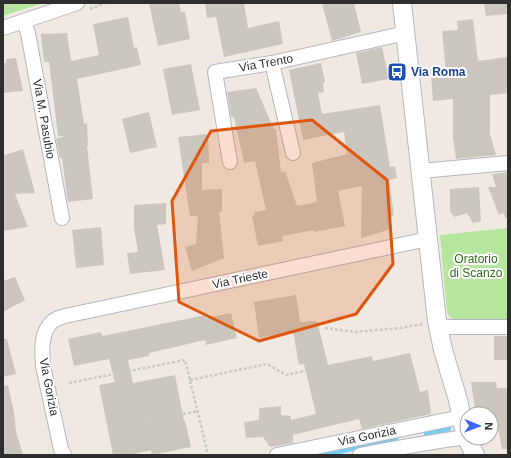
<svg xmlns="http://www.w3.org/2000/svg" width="511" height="458" font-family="Arial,sans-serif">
	<rect width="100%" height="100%" fill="#efe9e1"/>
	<g fill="#b6e59e">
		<polygon points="3,3 43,3 3,16"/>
		<polygon points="508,228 508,324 462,325 450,317 447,312 440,235"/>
	</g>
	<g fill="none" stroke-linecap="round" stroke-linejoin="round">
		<g stroke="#75cff0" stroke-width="4.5">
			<polyline points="426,434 449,429"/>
			<polyline points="325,455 396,439"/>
		</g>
	</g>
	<g fill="#cbc7bf">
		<polygon points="149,3 179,3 181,12 185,12 190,39 158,46"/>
		<polygon points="205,3 244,3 248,28 279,21 283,44 224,57 216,17 207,18"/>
		<polygon points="322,3 354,3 361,32 332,41"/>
		<polygon points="484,3 508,3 508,14 486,16"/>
		<polygon points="128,17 134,48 137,47 141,65 77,79 84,124 87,123 88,146 87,146 93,199 68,202 62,158 60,158 56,139 65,136 58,136 49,62 44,62 41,34 67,33 71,61 99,55 93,24"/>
		<polygon points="473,19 478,61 508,57 508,93 490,95 490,134 496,155 456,159 453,138 453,99 433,101 431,74 446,72 442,31 458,30 457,21"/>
		<polygon points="382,47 389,79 362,84 356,53"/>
		<polygon points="16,58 23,91 3,93 3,63 6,63 6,59"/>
		<polygon points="321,63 325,82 323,83 324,92 318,93 322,114 380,105 390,167 395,166 397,178 389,180 394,215 390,217 391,229 361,238 362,186 338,191 345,226 314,232 314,230 282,236 283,241 258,246 252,216 255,215 254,212 266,210 255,161 244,163 234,117 231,117 227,92 256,88 274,129 276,129 281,172 285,171 297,206 317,202 312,163 347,154 344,132 303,140 289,70"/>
		<polygon points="191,64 200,110 172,115 163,69"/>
		<polygon points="149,112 157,147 130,153 122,119"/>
		<polygon points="208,134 209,163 202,163 202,190 222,189 222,211 219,212 224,258 192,271 185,247 196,244 198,216 190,216 178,137"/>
		<polygon points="23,149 35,193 15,194 28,227 3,231 3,156"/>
		<polygon points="508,172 508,218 505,218 504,213 499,215 488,187 496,187 492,174"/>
		<polygon points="479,187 481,221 473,223 467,213 455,217 450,212 450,189"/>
		<polygon points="166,203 166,224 157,225 165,270 130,274 127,253 138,252 134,228 134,205"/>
		<polygon points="101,227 104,265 76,268 72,230"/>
		<polygon points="15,277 25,300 3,312 3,281"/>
		<polygon points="296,295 300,322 317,321 328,365 372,356 373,361 410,353 420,392 428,390 431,414 362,429 359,419 293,435 293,443 276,446 270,447 263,437 246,438 244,422 259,420 259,408 281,406 281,415 291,416 291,420 316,414 304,364 299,365 293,331 259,338 254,302"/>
		<polygon points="231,313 237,338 206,345 205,340 149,353 149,356 128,360 133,383 175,375 184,421 185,420 191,447 152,455 151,450 130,455 113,455 99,385 115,382 109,359 74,366 68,339 101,332 102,336 206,315 206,318"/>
		<rect x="494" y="336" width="14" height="24"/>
		<polygon points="3,339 7,339 16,374 3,377"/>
		<polygon points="471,382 496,382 497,388 508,388 508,449 502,449 496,417 491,417 491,414 476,414"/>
		<polygon points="8,385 14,412 16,432 23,455 3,455 3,386"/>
	</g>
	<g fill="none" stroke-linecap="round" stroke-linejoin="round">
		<defs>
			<g id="minor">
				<polyline points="24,21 28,33 62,218"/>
				<polyline points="3,28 77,3"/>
				<polyline points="272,63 293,153"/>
				<polyline points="230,162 215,72 272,63 406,33"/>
				<polyline points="421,171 508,163"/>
				<polyline points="439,327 508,327"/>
				<path d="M 64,455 L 61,449 L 43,366 C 42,351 40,332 53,321 C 56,319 61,317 65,316 L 428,239"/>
				<polyline points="277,455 461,417"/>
				<path d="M 360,455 C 396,448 431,442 466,437"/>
			</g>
			<polyline id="tertiary" points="402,3 437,321 443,350 458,400 466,437 475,455"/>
		</defs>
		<use href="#minor" stroke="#b4b7c1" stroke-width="16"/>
		<use href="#tertiary" stroke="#b4b7c1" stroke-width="20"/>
		<g stroke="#c9c9c9" stroke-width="2.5" stroke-dasharray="3 2" stroke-linecap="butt">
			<polyline points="9,3 11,11"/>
			<polyline points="90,9 105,3"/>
			<polyline points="325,328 355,332 400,328 423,324"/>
			<polyline points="190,380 267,364 286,375 339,364"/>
			<polyline points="69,383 185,360 208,455"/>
			<polyline points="144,422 198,411"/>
		</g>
		<use href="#minor" stroke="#fff" stroke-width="14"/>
		<use href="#tertiary" stroke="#fff" stroke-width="18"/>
	</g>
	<path fill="#df570e" fill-opacity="0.2" stroke="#df570e" stroke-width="3" stroke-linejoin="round" d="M 312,120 L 387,180 L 393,264 L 356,314 L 259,341 L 179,302 L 172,201 L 211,131 Z"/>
	<defs>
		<symbol id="bus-square" viewBox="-11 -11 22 22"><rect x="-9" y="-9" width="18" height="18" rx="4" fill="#1a4fb4" stroke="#fff"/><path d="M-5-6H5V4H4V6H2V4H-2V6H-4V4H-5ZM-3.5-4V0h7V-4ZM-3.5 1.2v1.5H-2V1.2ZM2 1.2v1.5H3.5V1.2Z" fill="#fff"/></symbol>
	</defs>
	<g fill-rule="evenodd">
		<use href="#bus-square" x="386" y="61" width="22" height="22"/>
	</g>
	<g text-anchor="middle" stroke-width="4" stroke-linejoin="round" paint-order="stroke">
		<g font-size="12" fill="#2e2e2e" stroke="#fff">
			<text transform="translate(266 63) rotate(-10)" y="4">Via Trento</text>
			<text transform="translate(44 119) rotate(80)" y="4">Via M. Pasubio</text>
			<text transform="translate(240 279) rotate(-12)" y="4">Via Trieste</text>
			<text transform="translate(49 387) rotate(79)" y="4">Via Gorizia</text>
			<text transform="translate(367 436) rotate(-12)" y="4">Via Gorizia</text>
		</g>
		<g font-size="12" font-weight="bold" fill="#164399" stroke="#fff" text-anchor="start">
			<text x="411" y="76">Via Roma</text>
		</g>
		<g font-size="12" fill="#2c6e1b" stroke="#fff">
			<text x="476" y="263">Oratorio<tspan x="476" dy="14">di Scanzo</tspan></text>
		</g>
	</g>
	<rect width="511" height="458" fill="none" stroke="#2e2e2e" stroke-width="8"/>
	<g transform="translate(479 426) rotate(91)"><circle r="19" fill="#ffffff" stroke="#ababab"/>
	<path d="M0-3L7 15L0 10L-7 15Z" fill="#4264fb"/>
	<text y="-6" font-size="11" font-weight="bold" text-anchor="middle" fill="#2e2e2e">N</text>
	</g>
</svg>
